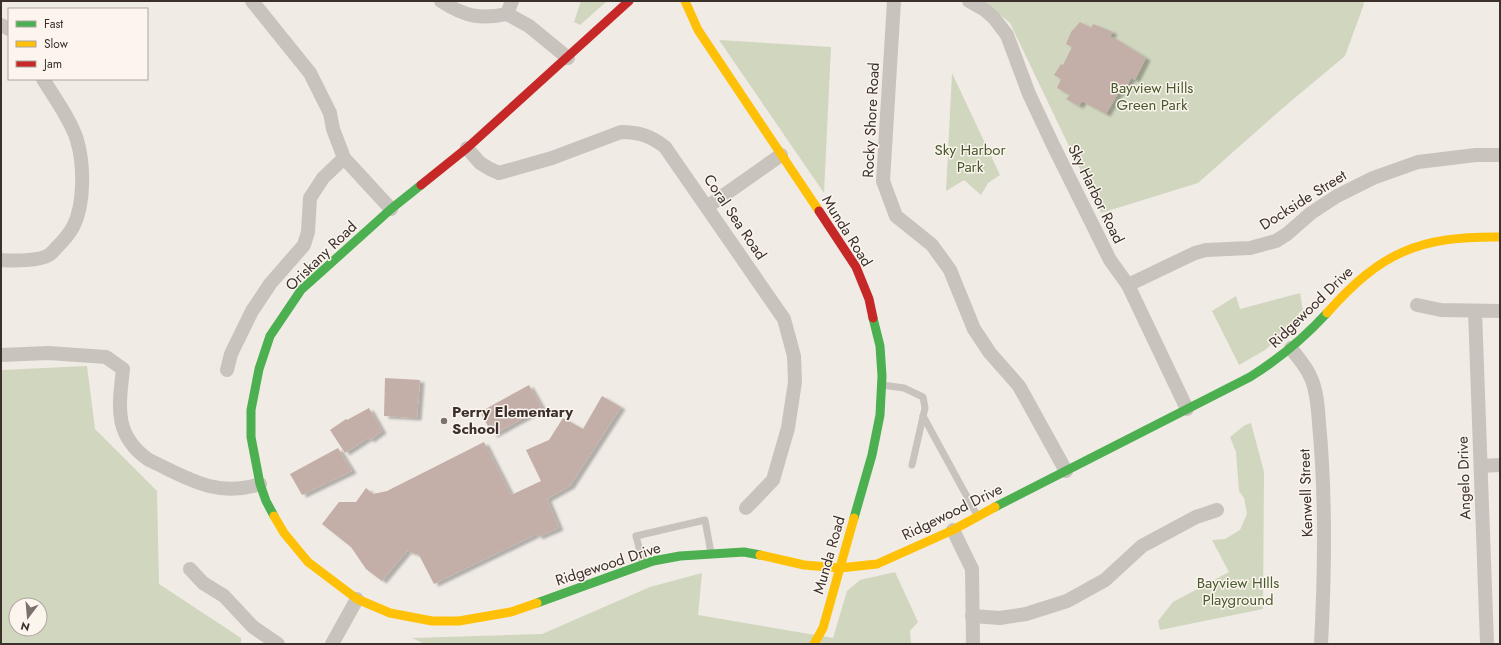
<svg xmlns="http://www.w3.org/2000/svg" width="1501" height="645" font-family="Jost,sans-serif">
	<defs>
		<filter id="shadow"><feDropShadow dx="4.5" dy="2.5" stdDeviation="1" flood-color="#0004"/></filter>
	</defs>
	<rect width="100%" height="100%" fill="#f0ebe5"/>
	<g fill="#d1d6bf" fill-rule="evenodd">
		<polygon points="581,1 607,1 580,25 574,22"/>
		<polygon points="984,1 1363,1 1364,4 1345,56 1284,107 1198,183 1101,213 1010,23"/>
		<polygon points="719,40 831,47 824,193"/>
		<polygon points="952,73 1000,175 988,183 981,195 964,180 946,191"/>
		<polygon points="1300,293 1304,316 1265,350 1239,365 1212,311 1236,296 1240,309"/>
		<path d="M 87,366 L 95,429 L 157,491 L 159,584 L 241,638 L 241,644 L 1,644 L 1,370 ZM 16,605 L 40,605 L 40,629 L 16,629 Z"/>
		<polygon points="1251,423 1264,472 1263,609 1160,630 1158,621 1173,602 1229,572 1212,540 1225,539 1240,530 1247,514 1244,498 1239,491 1236,452 1230,437 1245,425"/>
		<polygon points="895,572 918,622 910,631 911,644 425,644 412,638 542,634 650,587 702,573 698,615 833,638 847,591 860,580"/>
	</g>
	<g fill="#c3afa7" filter="url(#shadow)">
		<polygon points="1080,22 1091,28 1093,24 1113,32 1110,36 1122,43 1146,58 1135,80 1131,78 1123,94 1119,92 1106,114 1082,101 1079,106 1066,99 1070,95 1057,88 1061,79 1054,75 1061,64 1063,65 1072,47 1066,44 1071,32"/>
		<polygon points="385,378 420,380 417,418 384,416"/>
		<polygon points="529,385 542,408 493,435 480,412"/>
		<polygon points="602,396 621,407 570,486 547,499 559,528 538,537 537,534 434,584 419,555 407,551 382,581 366,569 351,547 322,524 339,502 356,502 366,488 373,494 387,491 484,442 511,495 541,481 526,450 549,440 563,418 583,429"/>
		<polygon points="369,408 382,431 370,440 368,438 345,453 330,430 346,419 347,420"/>
		<polygon points="338,448 352,471 302,495 290,474"/>
	</g>
	<g fill="none" stroke-linecap="round" stroke-linejoin="round">
		<g stroke="#c9c3be" stroke-width="7">
			<polyline points="882,385 904,388 923,397 925,408 912,465"/>
			<polyline points="923,416 977,515"/>
			<polyline points="643,563 636,536 705,520 711,553"/>
		</g>
		<g stroke="#c9c3be" stroke-width="14">
			<polyline points="252,1 310,73 330,113 333,129 344,158 391,209"/>
			<path d="M 441,1 C 464,16 480,20 507,14 L 529,26 L 568,58"/>
			<polyline points="894,1 883,181 896,216 932,245 950,270 974,329 990,353 1019,386 1066,471"/>
			<polyline points="969,1 985,10 994,18 1007,35 1029,94 1053,145 1110,260 1128,285 1187,409"/>
			<polyline points="507,14 512,1"/>
			<polyline points="1,25 9,29"/>
			<path d="M 467,148 L 480,163 L 490,169 L 499,173 L 552,158 L 621,132 C 639,132 651,136 665,147 L 784,319 L 794,356 L 795,382 L 788,428 L 773,480 L 746,508"/>
			<polyline points="707,207 781,155"/>
			<path d="M 1,260 C 12,261 40,261 49,255 C 52,253 55,249 58,246 C 63,241 69,234 73,227 C 85,204 84,164 77,140 C 71,120 54,97 43,79"/>
			<polyline points="1128,285 1195,253 1206,250 1250,248 1276,241 1287,234 1311,213 1337,196 1373,178 1418,162 1476,155 1500,155"/>
			<polyline points="1417,305 1441,310 1500,311"/>
			<polyline points="1475,311 1487,644"/>
			<path d="M 1291,348 C 1297,357 1306,366 1310,376 C 1317,389 1318,409 1319,423 C 1326,497 1325,570 1321,644"/>
			<path d="M 1,355 L 48,353 L 106,357 L 123,369 C 119,406 113,435 149,460 C 188,478 215,498 260,484"/>
			<polyline points="227,370 231,354 252,311 270,284 304,245 308,232 310,198 323,178 344,158"/>
			<polyline points="1481,466 1500,465"/>
			<polyline points="953,530 972,569 973,644"/>
			<polyline points="190,569 203,583 224,596 253,627 278,644"/>
			<polyline points="972,616 1000,618 1026,614 1067,601 1105,580 1142,546 1196,517 1217,510"/>
			<polyline points="332,644 357,599"/>
		</g>
		<g stroke="#4caf50" stroke-width="9">
			<path d="M 995,507 L 1250,377 C 1279,359 1304,338 1327,313"/>
			<polyline points="274,516 266,501 260,484 251,437 251,410 259,369 270,336 301,290 391,209 421,185"/>
			<polyline points="854,518 872,455 880,415 882,376 880,346 873,318"/>
			<polyline points="537,603 653,561 680,556 744,552 760,555"/>
		</g>
		<g stroke="#ffc107" stroke-width="9">
			<polyline points="685,1 698,30 819,211"/>
			<path d="M 1327,313 C 1381,252 1419,236 1500,237"/>
			<polyline points="274,516 284,533 308,562 357,599 390,613 432,621 459,621 511,612 537,603"/>
			<polyline points="760,555 804,565 840,568 877,564 953,530 995,507"/>
			<polyline points="814,644 823,628 854,518"/>
		</g>
		<g stroke="#c62828" stroke-width="9">
			<polyline points="421,185 467,148 629,1"/>
			<polyline points="819,211 856,267 869,299 873,318"/>
		</g>
	</g>
	<circle fill="#7a716c" stroke="#fbf5ee" stroke-width="1.5" cx="444" cy="421" r="4"/>
	<g text-anchor="middle" stroke-width="3" stroke-linejoin="round" paint-order="stroke">
		<g font-size="15" fill="#4a5a2e" stroke="#fbf5ee">
			<text x="1152" y="93">Bayview Hills<tspan x="1152" dy="17">Green Park</tspan></text>
			<text x="970" y="155">Sky Harbor<tspan x="970" dy="17">Park</tspan></text>
			<text x="1238" y="588">Bayview HIlls<tspan x="1238" dy="17">Playground</tspan></text>
		</g>
		<g font-size="15" fill="#3b302b" stroke="#fbf5ee">
			<text transform="translate(871 120) rotate(-87)" y="5">Rocky Shore Road</text>
			<text transform="translate(1096 194) rotate(64)" y="5">Sky Harbor Road</text>
			<text transform="translate(1303 200) rotate(-32)" y="5">Dockside Street</text>
			<text transform="translate(735 217) rotate(56)" y="5">Coral Sea Road</text>
			<text transform="translate(847 231) rotate(58)" y="5">Munda Road</text>
			<text transform="translate(321 256) rotate(-44)" y="5">Oriskany Road</text>
			<text transform="translate(1311 307) rotate(-44)" y="5">Ridgewood Drive</text>
			<text transform="translate(1464 478) rotate(-92)" y="5">Angelo Drive</text>
			<text transform="translate(1306 493) rotate(-92)" y="5">Kenwell Street</text>
			<text transform="translate(952 512) rotate(-26)" y="5">Ridgewood Drive</text>
			<text transform="translate(829 555) rotate(-74)" y="5">Munda Road</text>
			<text transform="translate(608 564) rotate(-18)" y="5">Ridgewood Drive</text>
		</g>
		<g font-size="15" font-weight="bold" fill="#3b302b" stroke="#fbf5ee" text-anchor="start">
			<text x="452" y="417">Perry Elementary<tspan x="452" dy="17">School</tspan></text>
		</g>
	</g>
	<rect width="1501" height="645" fill="none" stroke="#3b302b" stroke-width="4"/>
	<rect x="8" y="8" width="140" height="72" fill="#fbf5ee" stroke="#aea6a0"/>
	<rect x="16" y="21" width="20" height="6" fill="#4caf50" stroke="#aea6a0"/>
	<text x="44" y="28" font-size="12" fill="#3b302b">Fast</text>
	<rect x="16" y="41" width="20" height="6" fill="#ffc107" stroke="#aea6a0"/>
	<text x="44" y="48" font-size="12" fill="#3b302b">Slow</text>
	<rect x="16" y="61" width="20" height="6" fill="#c62828" stroke="#aea6a0"/>
	<text x="44" y="68" font-size="12" fill="#3b302b">Jam</text>
	<g transform="translate(28 617) rotate(196)"><circle r="19" fill="#fbf5ee" stroke="#aea6a0"/>
	<path d="M0-3L7 15L0 10L-7 15Z" fill="#7a716c"/>
	<text y="-6" font-size="11" font-weight="bold" text-anchor="middle" fill="#3b302b">N</text>
	</g>
</svg>
